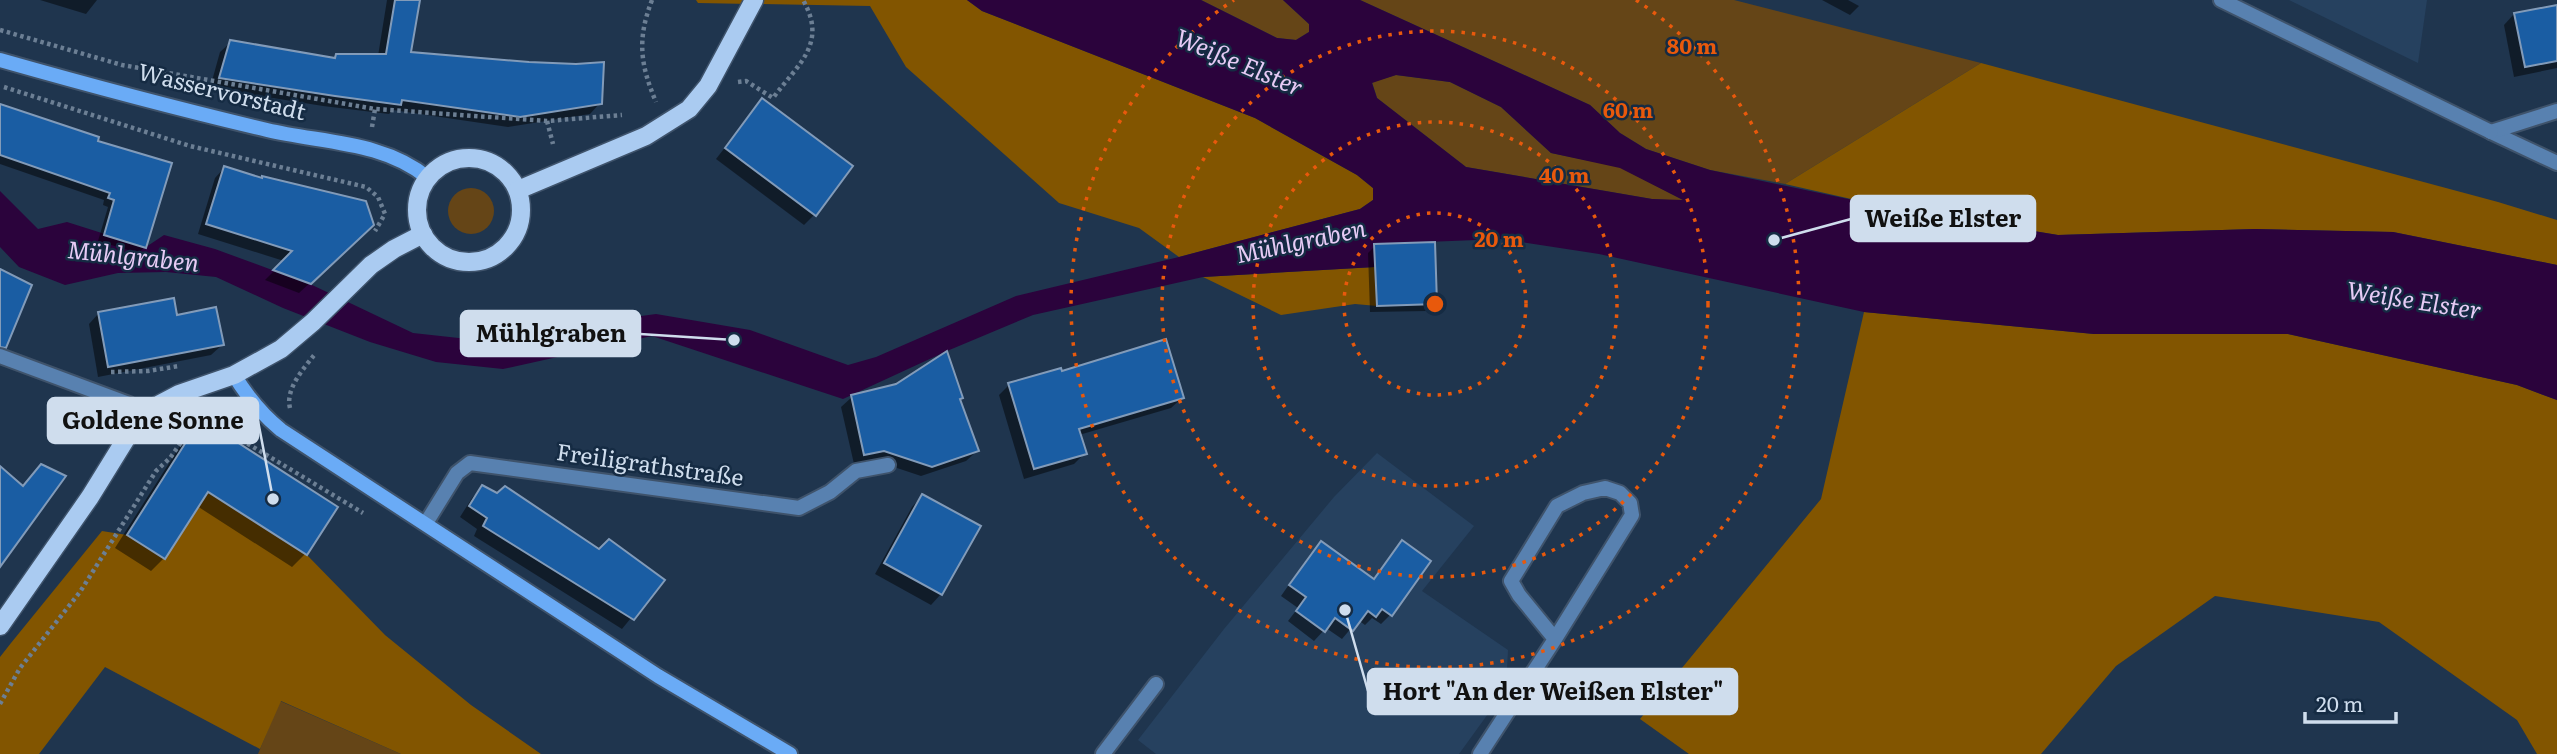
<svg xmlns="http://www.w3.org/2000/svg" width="2557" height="754" font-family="Literata,serif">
	<rect width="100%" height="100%" fill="#1f354e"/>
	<g fill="#26415f">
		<polygon points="2289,0 2427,0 2418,63"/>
		<polygon points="1377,453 1474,526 1422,591 1508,650 1506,689 1459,754 1156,754 1138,740 1224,629 1334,497"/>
	</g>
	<g fill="#654517">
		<polygon points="1201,0 1283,0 1309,24 1309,32 1296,40 1277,38"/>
		<polygon points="1360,0 1734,0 1981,63 1785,184 1710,170 1646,149 1620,133 1590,105"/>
		<polygon points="1396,75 1450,82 1501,107 1551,153 1620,167 1685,201 1652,199 1466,167 1377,98 1372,82"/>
		<circle cx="471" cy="211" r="23"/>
		<polygon points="280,701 401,754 258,754"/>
	</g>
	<g fill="#825500">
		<polygon points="696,0 967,0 982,11 1255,118 1357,175 1373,188 1373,200 1360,209 1179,257 1139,228 1059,203 906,67 870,6 698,3"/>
		<polygon points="1981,63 2498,202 2557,220 2557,265 2393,232 2255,229 2058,235 1891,208 1785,184"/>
		<polygon points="1375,267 1377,306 1355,304 1281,315 1203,277"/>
		<polygon points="1864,312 2094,334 2288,334 2517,385 2557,400 2557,754 2537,754 2517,720 2379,622 2215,596 2116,666 2041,754 1689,754 1640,719 1821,499"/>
		<polygon points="208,492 307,555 385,635 471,705 541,754 401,754 281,701 260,749 105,667 39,754 0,754 0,657 11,643 102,531 127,535 165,559"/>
	</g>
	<path fill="#2b033c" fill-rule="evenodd" d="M 967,0 L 1201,0 L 1277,38 L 1296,40 L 1309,32 L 1309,24 L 1283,0 L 1360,0 L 1590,105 L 1620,133 L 1646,149 L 1710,170 L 1891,208 L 2058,235 L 2255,229 L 2393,232 L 2557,265 L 2557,400 L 2517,385 L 2288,334 L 2094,334 L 1864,312 L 1599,254 L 1502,239 L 1375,244 L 1375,267 L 1203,277 L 1033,315 L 947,351 L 843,399 L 652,336 L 503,369 L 436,362 L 370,342 L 283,308 L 216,277 L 166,272 L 118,273 L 65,285 L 19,267 L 0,247 L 0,191 L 38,229 L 67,222 L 146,247 L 164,235 L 215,249 L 310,284 L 413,333 L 486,341 L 538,330 L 656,314 L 750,330 L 848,365 L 876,357 L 1016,296 L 1179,257 L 1360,209 L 1373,200 L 1373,188 L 1357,175 L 1255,118 L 982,11 ZM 1396,75 L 1450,82 L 1501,107 L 1551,153 L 1620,168 L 1683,200 L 1652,199 L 1466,167 L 1377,98 L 1372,83 Z"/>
	<g fill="#0007">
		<polygon points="40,0 97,0 86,14"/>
		<polygon points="387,0 419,0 409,53 600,103 590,114 508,127 393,110 389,114 323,106 210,88 220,52 231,42 334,59 337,56 378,56"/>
		<polygon points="1822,0 1848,0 1859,6 1850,15"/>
		<polygon points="2557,6 2557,68 2514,77 2504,25 2514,14"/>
		<polygon points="762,100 814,215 804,225 716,159"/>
		<polygon points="0,106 95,142 145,247 138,253 98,241 108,207 103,205 104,200 0,164"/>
		<polygon points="224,168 362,234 299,293 265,280 284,261 198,234 215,178"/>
		<polygon points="1375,246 1435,304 1428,311 1370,312 1368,253"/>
		<polygon points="99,313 176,317 222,345 211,355 98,377 89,324"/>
		<polygon points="1060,373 1182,398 1171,408 1079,435 1085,453 1074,464 1024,479 999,395 1009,385"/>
		<polygon points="852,397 958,400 977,451 966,461 921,476 873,460 854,464 841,407"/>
		<polygon points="194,433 335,507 305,554 292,567 197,506 164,558 151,571 115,548 180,446"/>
		<polygon points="482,487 599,551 662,580 622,629 474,536 477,529 460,517 472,498"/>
		<polygon points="922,496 941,594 931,605 875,574 912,507"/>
		<polygon points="1403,542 1390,615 1381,624 1372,618 1365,625 1358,620 1342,639 1326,628 1314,641 1288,621 1298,608 1281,596 1311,553 1321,543 1373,580"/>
	</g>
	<g fill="#1a5da3" stroke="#829bb9" stroke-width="2">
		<polygon points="395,0 420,0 411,52 529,62 576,64 604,62 602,104 520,117 402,100 401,105 335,96 219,78 230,40 335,58 336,54 386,54"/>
		<polygon points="2557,5 2557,61 2525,67 2514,13"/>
		<polygon points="762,98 853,166 816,216 725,148"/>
		<polygon points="0,104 99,137 98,141 172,163 146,248 104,235 114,200 108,198 110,193 0,155"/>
		<polygon points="224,166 262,178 262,176 366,201 374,225 311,284 273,270 292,251 206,224"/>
		<polygon points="1435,242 1437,304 1377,306 1374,244"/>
		<polygon points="0,269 32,285 6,348 0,347"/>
		<polygon points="174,298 177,315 216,307 224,345 108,367 98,312"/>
		<polygon points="1166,339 1184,398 1079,429 1087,454 1034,469 1008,383 1061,368 1062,371"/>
		<polygon points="947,351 963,398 960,399 979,451 932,467 884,451 864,455 851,395 896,384"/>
		<polygon points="212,426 338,507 307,555 208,492 165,559 127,535 193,431"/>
		<polygon points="41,464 66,476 0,567 0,466 23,486"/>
		<polygon points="482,485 497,493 505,486 599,549 609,539 665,580 634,620 483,526 487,518 469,506"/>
		<polygon points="922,494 981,526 942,595 884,563"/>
		<polygon points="1402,540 1431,561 1392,616 1382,609 1376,617 1368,611 1353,631 1335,618 1325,632 1296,611 1306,597 1289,585 1321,541 1374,579"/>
	</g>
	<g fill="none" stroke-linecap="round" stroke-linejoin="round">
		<defs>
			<g id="lane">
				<polyline points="2491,132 2557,163"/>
				<polyline points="2491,132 2557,111"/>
				<polyline points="1103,754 1156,684"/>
				<polyline points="1480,754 1555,639 1632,515 1630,503 1620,493 1605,488 1583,493 1557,506 1511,581 1519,595 1555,639"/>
			</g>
			<g id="street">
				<polyline points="2221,0 2491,132"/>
				<polyline points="0,356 129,404 145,416"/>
				<polyline points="426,523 457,473 470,463 799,508 830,492 856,471 888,465"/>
			</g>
			<g id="secondary">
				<path d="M 0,60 C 88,85 178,109 267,130 C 322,143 383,141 428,178"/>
				<path d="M 234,375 C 247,396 261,414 281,430 L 658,676 L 790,754"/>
			</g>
			<g id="primary">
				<circle cx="469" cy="210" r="52"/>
				<polyline points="518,190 646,136 689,109 708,86 754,0"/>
				<polyline points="0,626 90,497 132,429 145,416 160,404 179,394 234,375 281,349 313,322 371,265 394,249 423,234"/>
			</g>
		</defs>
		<use href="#lane" stroke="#3f536b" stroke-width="18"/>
		<use href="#street" stroke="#3f536b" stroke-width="18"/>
		<use href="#secondary" stroke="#3f536b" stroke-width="18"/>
		<use href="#primary" stroke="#3f536b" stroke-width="21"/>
		<g stroke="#6c7f94" stroke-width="4.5" stroke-dasharray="3.5 3.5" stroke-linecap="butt">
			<path d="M 652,0 C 637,39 640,64 656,102"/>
			<polyline points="0,30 122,65 375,109 547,121 622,115"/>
			<path d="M 738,82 L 746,81 L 773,98 C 798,64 828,44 803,0"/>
			<polyline points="4,87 190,146 366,187 378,197 385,214 375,231"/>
			<polyline points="547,121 553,144"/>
			<polyline points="372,127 375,109"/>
			<polyline points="111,372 148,371 179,366"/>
			<path d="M 290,408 C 285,389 304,368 315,354"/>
			<polyline points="0,704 20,668 80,592 156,471 170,458 192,427 215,424 363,513"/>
		</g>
		<use href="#lane" stroke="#5881b0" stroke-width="14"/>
		<use href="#street" stroke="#5881b0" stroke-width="14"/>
		<use href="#secondary" stroke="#6aabf6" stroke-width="14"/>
		<use href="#primary" stroke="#aacbf1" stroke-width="18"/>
	</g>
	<g fill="none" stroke="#e8590c" stroke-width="3.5" stroke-dasharray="3.5 7">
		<circle cx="1435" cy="304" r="91"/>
		<circle cx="1435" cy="304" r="182"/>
		<circle cx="1435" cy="304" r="273"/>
		<path d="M1636 0A364 364 0 1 1 1234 0"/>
	</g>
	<g text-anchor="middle" stroke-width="5" stroke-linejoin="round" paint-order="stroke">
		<g font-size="23" fill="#cfdded" stroke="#152b43">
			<text transform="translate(222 92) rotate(14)" y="8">Wasservorstadt</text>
			<text transform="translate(650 465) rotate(8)" y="8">Freiligrathstraße</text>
		</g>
		<g font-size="24" font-style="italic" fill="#e6cbf5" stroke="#152b43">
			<text transform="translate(1239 63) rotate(23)" y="8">Weiße Elster</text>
			<text transform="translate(1301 242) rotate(-12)" y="8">Mühlgraben</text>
			<text transform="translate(133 257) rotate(6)" y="8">Mühlgraben</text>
			<text transform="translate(2414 301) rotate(9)" y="8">Weiße Elster</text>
		</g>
	</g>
	<circle cx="1435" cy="304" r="10" fill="#e8590c" stroke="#152b43" stroke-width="3.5"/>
	<g font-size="21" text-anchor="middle" font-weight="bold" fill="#e8590c" stroke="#152b43" stroke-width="5" stroke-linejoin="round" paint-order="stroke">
		<text x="1692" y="54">80 m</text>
		<text x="1628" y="118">60 m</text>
		<text x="1564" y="183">40 m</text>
		<text x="1499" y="247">20 m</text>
	</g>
	<path fill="none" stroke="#cfdded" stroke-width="2.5" d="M1774 240L1851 219M734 340L640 334M273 499L258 421M1345 610L1368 691"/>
	<g fill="#cfdded" stroke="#152b43" stroke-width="2.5">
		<circle cx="1774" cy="240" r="7"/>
		<circle cx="734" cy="340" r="7"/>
		<circle cx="273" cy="499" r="7"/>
		<circle cx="1345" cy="610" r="7"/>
	</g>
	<g fill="#cfdded" stroke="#cfdded" stroke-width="2.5">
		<rect x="1851" y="196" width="184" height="45" rx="7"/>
		<rect x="461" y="311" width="179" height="45" rx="7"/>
		<rect x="48" y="398" width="210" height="45" rx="7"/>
		<rect x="1368" y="669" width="369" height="45" rx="7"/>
	</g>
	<g font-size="24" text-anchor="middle" font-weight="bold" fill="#111">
		<text x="1943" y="227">Weiße Elster</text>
		<text x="551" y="342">Mühlgraben</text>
		<text x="153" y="429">Goldene Sonne</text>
		<text x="1553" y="700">Hort "An der Weißen Elster"</text>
	</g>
	<path d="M2305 712v10h91v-10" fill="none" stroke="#cfdded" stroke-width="3.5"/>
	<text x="2316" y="712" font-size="21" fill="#cfdded" stroke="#152b43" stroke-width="5" paint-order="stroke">20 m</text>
</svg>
